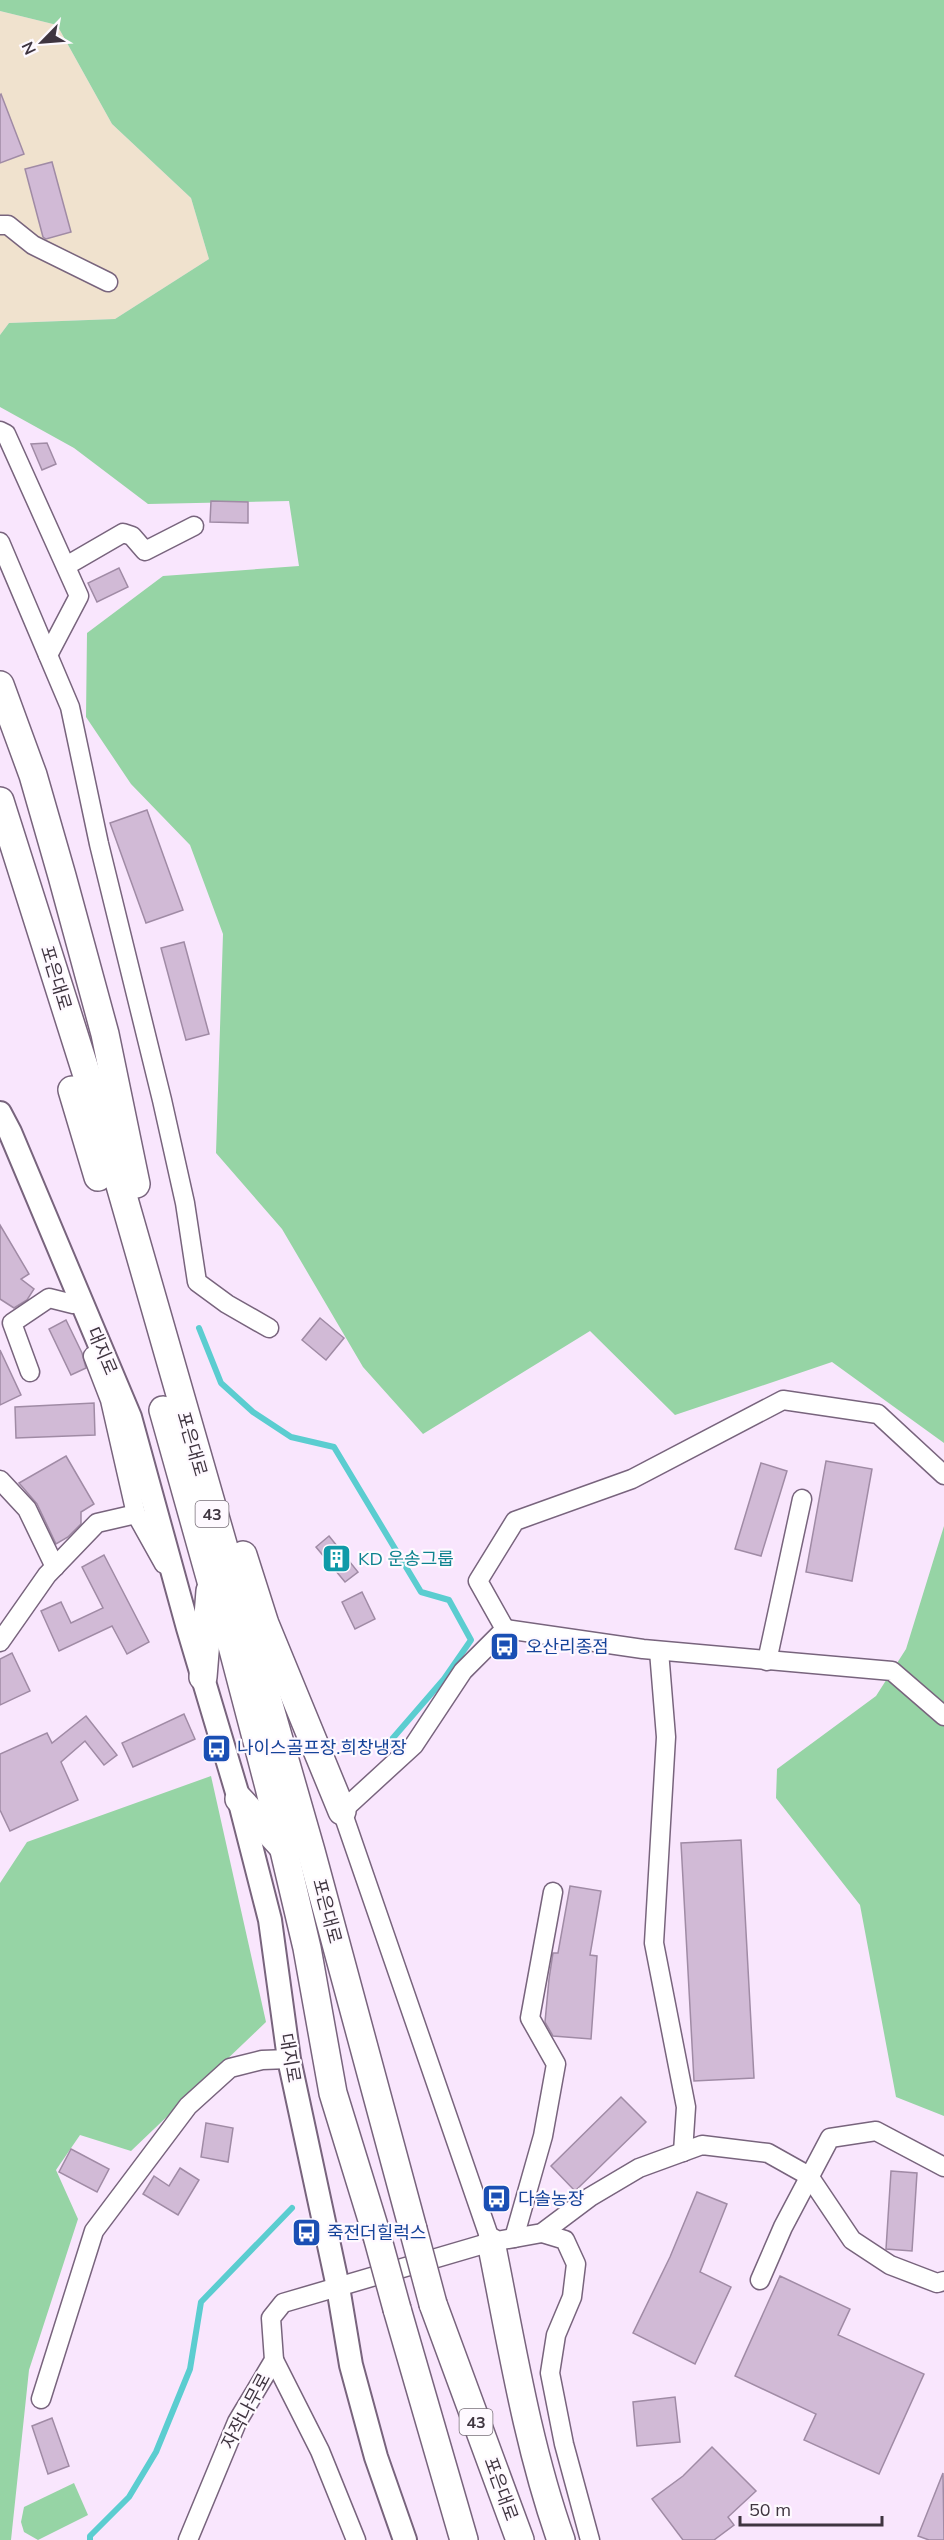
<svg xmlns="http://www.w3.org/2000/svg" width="944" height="2540" font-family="Mulish,'Noto Sans KR',sans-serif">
	<rect width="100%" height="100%" fill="#f9e6fd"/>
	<polygon fill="#f0e2ce" points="0,11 57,25 112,124 191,198 209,259 115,319 9,323 0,335"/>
	<g fill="#96d4a5">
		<polygon points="0,0 944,0 944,1443 832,1362 675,1415 590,1331 423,1434 363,1367 282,1229 216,1153 223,934 190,845 131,784 86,717 87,633 163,576 299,566 289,501 148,504 74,448 0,407 0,335 9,323 115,319 209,259 191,198 112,124 57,25 0,11"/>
		<polygon points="944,1526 944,2116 896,2097 860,1905 776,1798 777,1769 876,1696 906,1649"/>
		<polygon points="211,1776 266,2022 131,2151 80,2135 56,2170 78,2219 29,2370 11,2540 0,2540 0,1883 27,1842"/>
		<polygon points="74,2483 88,2515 38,2540 24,2532 21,2522 24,2507"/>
	</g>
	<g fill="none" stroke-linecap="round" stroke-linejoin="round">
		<g stroke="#5bcdd0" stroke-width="6">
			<polyline points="199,1328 221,1383 253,1412 291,1437 334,1447 421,1592 449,1600 471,1640 444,1679 380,1753"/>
			<polyline points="90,2540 90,2536 129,2497 156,2452 190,2369 201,2302 292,2208"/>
		</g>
	</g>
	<g fill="#d1bad6" stroke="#a08ba5" stroke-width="1.5">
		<polygon points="1,94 24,154 0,163 0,95"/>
		<polygon points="52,162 71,232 46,239 43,237 25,169"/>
		<polygon points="47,443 56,464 42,470 31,444"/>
		<polygon points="211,501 248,502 248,523 210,522"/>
		<polygon points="119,568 128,587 97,602 88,583"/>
		<polygon points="147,810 183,910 146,923 110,823"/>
		<polygon points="184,942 209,1034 186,1040 161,948"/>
		<polygon points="0,1225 29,1274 21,1279 34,1289 27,1300 14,1308 0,1299"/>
		<polygon points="320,1318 344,1338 326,1360 302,1340"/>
		<polygon points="66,1320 82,1353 86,1368 71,1375 49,1329"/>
		<polygon points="0,1350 21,1395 0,1405"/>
		<polygon points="94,1403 95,1435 16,1438 15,1407"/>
		<polygon points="66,1456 94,1504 81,1512 81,1524 68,1537 56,1544 37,1504 19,1483"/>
		<polygon points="826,1461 872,1469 852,1581 806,1572"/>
		<polygon points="761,1463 787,1471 761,1556 735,1549"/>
		<polygon points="329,1536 358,1572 345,1582 316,1547"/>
		<polygon points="104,1555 149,1642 127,1654 112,1626 59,1651 41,1611 61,1602 71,1623 103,1608 82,1567"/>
		<polygon points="362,1592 375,1619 355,1629 342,1602"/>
		<polygon points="12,1653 30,1691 0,1705 0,1659"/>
		<polygon points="184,1714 195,1739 133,1767 122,1743"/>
		<polygon points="86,1716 117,1755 104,1765 85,1741 61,1762 78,1800 10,1831 0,1810 0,1754 47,1733 52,1743"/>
		<polygon points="741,1840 754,2078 694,2081 681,1843"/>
		<polygon points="570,1886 601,1891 590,1955 597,1956 591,2039 553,2036 545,2022 549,1979 553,1953 558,1953"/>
		<polygon points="621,2097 646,2122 575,2191 551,2166"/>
		<polygon points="206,2123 233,2128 228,2162 201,2157"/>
		<polygon points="71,2149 109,2169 97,2192 59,2172"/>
		<polygon points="180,2168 199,2180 178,2215 143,2194 154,2176 169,2186"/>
		<polygon points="891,2171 917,2173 912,2251 886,2249"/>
		<polygon points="697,2192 727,2204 700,2272 731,2287 695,2364 633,2333 670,2257"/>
		<polygon points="780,2276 850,2309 838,2335 924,2374 879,2474 804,2440 816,2414 735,2376"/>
		<polygon points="675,2397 680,2442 637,2446 633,2402"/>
		<polygon points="52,2418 69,2466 48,2474 32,2426"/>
		<polygon points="712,2447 756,2491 728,2517 734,2525 714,2540 683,2540 652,2499 683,2476"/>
		<polygon points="943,2473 944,2540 929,2540 918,2536"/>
	</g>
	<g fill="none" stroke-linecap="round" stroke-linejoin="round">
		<defs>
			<g id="minor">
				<polyline points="0,225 8,225 33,245 108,282"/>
				<polyline points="0,431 6,434 79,596 48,655"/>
				<polyline points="0,542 70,707 99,844 162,1100 185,1203 197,1282 227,1304 269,1328"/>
				<polyline points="66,566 123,533 132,536 145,551 194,526"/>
				<polyline points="93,1356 110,1400 136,1514 164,1564"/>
				<polyline points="30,1372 12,1323 49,1298 73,1304"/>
				<polyline points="0,1480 27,1509 55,1567"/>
				<polyline points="505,1629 643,1649 892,1671 944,1716"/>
				<polyline points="0,1642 47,1575 97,1523 136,1514"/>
				<polyline points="659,1651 666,1737 654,1943 686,2107 683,2152"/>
				<polyline points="767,1661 802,1499"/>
				<polyline points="542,2233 565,2240 576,2264 572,2297 556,2335 550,2373 564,2444 590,2540"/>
				<polyline points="514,2238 543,2136 556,2064 530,2018 553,1892"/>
				<polyline points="491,2242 342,1811 414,1745 463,1671 505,1629 478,1581 515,1521 632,1479 783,1400 878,1414 944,1475"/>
				<polyline points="760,2280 783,2227 830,2138 876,2131 944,2167"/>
				<polyline points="274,2360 320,2451 356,2540"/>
				<polyline points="41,2399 94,2231 188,2106 230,2068 262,2060 289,2059"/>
				<polyline points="188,2540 237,2422 274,2360 271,2318 283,2303 491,2242 542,2233 590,2197 639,2168 702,2145 768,2153 809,2176 852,2240 890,2265 937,2283 944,2281"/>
			</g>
			<polyline id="major" points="0,1113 10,1132 130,1417 188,1628 239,1799 270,1920 289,2059 338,2287 351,2365 376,2457 405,2540"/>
			<g id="highway">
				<polyline points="0,685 33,775 62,876 105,1034 136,1184"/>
				<polyline points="0,801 103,1126 311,1851 413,2229"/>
				<polyline points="72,1090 98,1177"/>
				<polyline points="163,1410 211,1581 225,1619 269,1787 307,1948 333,2093 377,2236"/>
				<polyline points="243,1555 265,1624 342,1811"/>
				<polyline points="203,1677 210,1591"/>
				<polyline points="239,1799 281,1845"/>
				<path d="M 491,2242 C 511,2341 527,2444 561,2540"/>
				<polyline points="433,2304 520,2540"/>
				<polyline points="397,2309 464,2540"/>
			</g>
		</defs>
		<use href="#minor" stroke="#78647d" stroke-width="21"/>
		<use href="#major" stroke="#78647d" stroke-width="26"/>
		<use href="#highway" stroke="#78647d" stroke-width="30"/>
		<use href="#minor" stroke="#fff" stroke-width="18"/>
		<use href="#major" stroke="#fff" stroke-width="22"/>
		<use href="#highway" stroke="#fff" stroke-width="27"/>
		<defs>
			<g id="highway-bridge">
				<polyline points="413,2229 433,2304"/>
				<polyline points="377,2236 397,2309"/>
			</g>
		</defs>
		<use href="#highway-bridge" stroke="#78647d" stroke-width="30" stroke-linecap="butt"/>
		<use href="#highway-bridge" stroke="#fff" stroke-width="27"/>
	</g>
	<defs>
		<symbol id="building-square" viewBox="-11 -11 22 22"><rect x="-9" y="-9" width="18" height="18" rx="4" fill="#0f9aa8" stroke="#fef9ff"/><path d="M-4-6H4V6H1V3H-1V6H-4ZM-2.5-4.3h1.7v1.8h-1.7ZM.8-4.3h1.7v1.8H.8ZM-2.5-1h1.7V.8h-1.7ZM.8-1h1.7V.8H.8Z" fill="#fff"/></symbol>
		<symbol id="bus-square" viewBox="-11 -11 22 22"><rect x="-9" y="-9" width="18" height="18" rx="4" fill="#1a4fb4" stroke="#fef9ff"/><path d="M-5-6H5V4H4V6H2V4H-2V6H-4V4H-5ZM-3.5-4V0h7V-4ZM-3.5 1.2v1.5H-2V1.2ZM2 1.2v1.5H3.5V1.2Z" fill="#fff"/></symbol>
	</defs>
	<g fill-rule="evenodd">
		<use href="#building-square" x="320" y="1542" width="33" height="33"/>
		<use href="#bus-square" x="488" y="1630" width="33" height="33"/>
		<use href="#bus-square" x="200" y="1732" width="33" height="33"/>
		<use href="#bus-square" x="480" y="2182" width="33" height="33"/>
		<use href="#bus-square" x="290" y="2216" width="33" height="33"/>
	</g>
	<g text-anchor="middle" stroke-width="4.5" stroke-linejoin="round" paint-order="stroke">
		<g fill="#fef9ff" stroke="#787079" stroke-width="1.5">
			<rect x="195.5" y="1501" width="33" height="26" rx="4.5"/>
			<rect x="459.5" y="2409" width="33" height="26" rx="4.5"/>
		</g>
		<g font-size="16" font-weight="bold" fill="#3f3540">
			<text x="212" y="1520">43</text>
			<text x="476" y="2428">43</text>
		</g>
		<g font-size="18" fill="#3f3540" stroke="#fef9ff">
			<text transform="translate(56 978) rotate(73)" y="6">포은대로</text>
			<text transform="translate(102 1351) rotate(67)" y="6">대지로</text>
			<text transform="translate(192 1444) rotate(74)" y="6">포은대로</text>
			<text transform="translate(327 1911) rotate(75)" y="6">포은대로</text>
			<text transform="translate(290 2058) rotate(80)" y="6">대지로</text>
			<text transform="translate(246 2411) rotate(-62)" y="6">자작나무로</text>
			<text transform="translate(501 2489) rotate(70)" y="6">포은대로</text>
		</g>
		<g font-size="18" fill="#0d838f" stroke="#fef9ff" text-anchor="start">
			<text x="358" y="1565">KD 운송그룹</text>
		</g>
		<g font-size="18" fill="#164399" stroke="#fef9ff" text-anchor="start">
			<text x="526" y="1653">오산리종점</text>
			<text x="237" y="1754">나이스골프장.희창냉장</text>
			<text x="518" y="2205">다솔농장</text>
			<text x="327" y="2239">죽전더힐럭스</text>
		</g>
	</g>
	<g transform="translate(42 42) rotate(245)" stroke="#fef9ff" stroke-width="4.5" paint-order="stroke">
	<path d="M0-4.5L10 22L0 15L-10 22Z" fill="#3f3540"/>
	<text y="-9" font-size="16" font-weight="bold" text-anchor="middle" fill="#3f3540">N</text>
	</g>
	<path d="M740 2516v9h142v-9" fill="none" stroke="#3f3540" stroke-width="3"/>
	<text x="749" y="2516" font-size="18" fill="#3f3540" stroke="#fef9ff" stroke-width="4.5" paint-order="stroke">50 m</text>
</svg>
